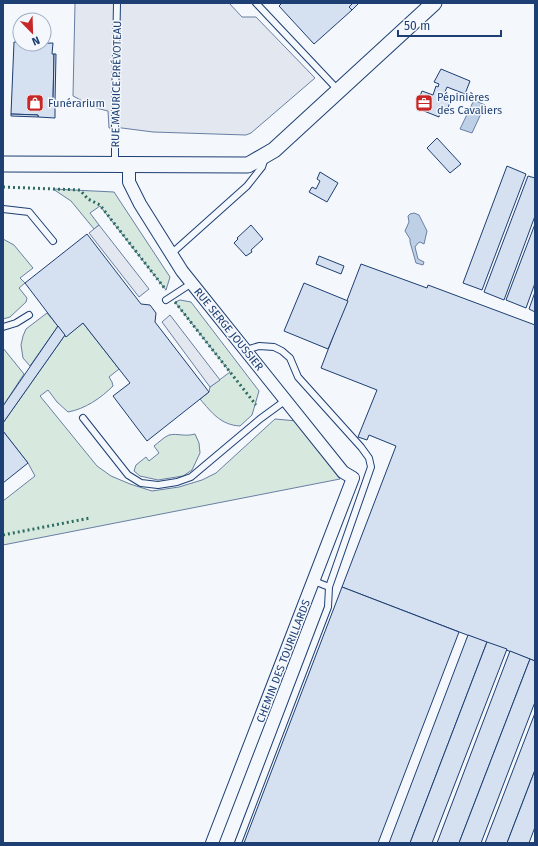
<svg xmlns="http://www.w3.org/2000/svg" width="538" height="846" font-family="'Fira Sans',sans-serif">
	<rect width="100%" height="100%" fill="#f4f7fb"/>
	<g fill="#d7e8df" stroke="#687fa3">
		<polygon points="53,189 114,192 170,277 166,290 100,206 90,213 99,225 94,229 71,201"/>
		<polygon points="3,239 14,245 33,268 20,278 25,283 19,288 27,298 26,302 10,317 3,319"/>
		<path d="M 180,300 L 191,302 L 259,391 L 252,415 L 240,426 C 221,425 212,413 200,399 L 209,392 L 210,387 L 230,372 L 175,302 Z"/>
		<polygon points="47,313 58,326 30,366 23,358 21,345 23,336 26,329"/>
		<path d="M 83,323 L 119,369 L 109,377 L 112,382 L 113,386 C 101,398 85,409 68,412 L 57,402 L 48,390 L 40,396 L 97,466 L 111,476 L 130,484 L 152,491 L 179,487 L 202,480 L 216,473 L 275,419 L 297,421 L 340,479 L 3,545 L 3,501 L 35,476 L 28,463 L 3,431 L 3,423 L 65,335 L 66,336 Z"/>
		<polygon points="3,348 24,374 3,406"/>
		<path d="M 195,434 L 199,443 L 200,453 L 192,470 L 183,476 L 158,480 L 140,476 L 134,471 L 136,465 L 146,457 L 149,461 L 159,453 L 154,446 C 158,443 164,437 169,435 C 178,433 184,437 195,434 Z"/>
	</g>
	<g fill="#e3e8f0" stroke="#687fa3">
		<polygon points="75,3 229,3 242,17 256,17 315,78 251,133 246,135 153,132 122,128 109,128 108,111 96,108 73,96"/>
		<polygon points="99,225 149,289 139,297 89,233"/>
		<polygon points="170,315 220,380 210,387 162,322"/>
	</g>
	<g fill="#bed0e5" stroke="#687fa3">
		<polygon points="474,100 485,105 472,133 460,129"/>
		<polygon points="414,213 419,215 427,231 424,244 420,242 418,243 415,247 418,259 424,262 423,265 416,263 410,242 410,239 405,231 409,222 408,216 410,214"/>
	</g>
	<g fill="#d5e0f0" stroke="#1d3f73">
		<polygon points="282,3 353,3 349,7 352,10 314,44 279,6"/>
		<polygon points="353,3 359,3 352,10 349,7"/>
		<polygon points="14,42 20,42 20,44 53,43 52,54 54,54 53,101 55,101 55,118 38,117 38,115 11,114"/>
		<polygon points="54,54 56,54 55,101 53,101"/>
		<polygon points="441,69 470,81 465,94 447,87 442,99 450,102 446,114 440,112 439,117 419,109 421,102 418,101 422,91 433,95 436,86 438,87 439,84 434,82"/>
		<polygon points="11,114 38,115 38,117 11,116"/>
		<polygon points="437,138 461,164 450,173 427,148"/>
		<polygon points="507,166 526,174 482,290 463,283"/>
		<polygon points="320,172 338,183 327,202 309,192 312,187 316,189 320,181 317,179"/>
		<polygon points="528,176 535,178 535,216 504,300 484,292"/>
		<polygon points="535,224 535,283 526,308 506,300"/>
		<polygon points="251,225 263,239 251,250 252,252 246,256 234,243 238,239 237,238"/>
		<polygon points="87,234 141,304 150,305 156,313 155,322 209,392 147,441 113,396 130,383 83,323 66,337 25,283"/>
		<polygon points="319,256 344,266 341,274 316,264"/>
		<polygon points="361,264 427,288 428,285 535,325 535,661 342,587 396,446 369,435 367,440 358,437 377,390 321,368"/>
		<polygon points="304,283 348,301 328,349 284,331"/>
		<polygon points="535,292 535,312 529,309"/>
		<polygon points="58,326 65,335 3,423 3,406"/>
		<polygon points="3,431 28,463 3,483"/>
		<polygon points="342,587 459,632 378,843 244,843"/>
		<polygon points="468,635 487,642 410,843 389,843"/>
		<polygon points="487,642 507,649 432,843 410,843"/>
		<polygon points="510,651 530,659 459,843 437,843"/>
		<polygon points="530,659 535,661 535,702 481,843 459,843"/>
		<polygon points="535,713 535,770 507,843 485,843"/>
		<polygon points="535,770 535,827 529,843 507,843"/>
	</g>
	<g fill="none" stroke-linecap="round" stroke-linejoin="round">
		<defs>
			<g id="service">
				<polyline points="256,3 339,91"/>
				<polyline points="115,163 115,106 117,3"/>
				<polyline points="3,209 29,212 53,241"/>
				<polyline points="171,254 247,186 262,167 265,158"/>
				<polyline points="166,300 192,283"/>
				<polyline points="3,327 16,323 29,315"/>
				<polyline points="246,350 259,346 274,347 282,351 290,358 298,377 361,447 369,458 371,467 329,587"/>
				<polyline points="83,418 128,475 141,483 158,485 177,482 191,477 260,419 286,400"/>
				<polyline points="238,843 328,607 329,587 314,581"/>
			</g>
			<polyline id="minor" points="129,165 129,182 140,204 182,271 343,472 353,478 212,843"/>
			<polyline id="tertiary" points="3,164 248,165 274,150 434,3"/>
		</defs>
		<use href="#service" stroke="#1d3f73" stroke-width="8"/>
		<use href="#minor" stroke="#1d3f73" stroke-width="14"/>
		<use href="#tertiary" stroke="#1d3f73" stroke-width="17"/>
		<use href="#service" stroke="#f4f7fb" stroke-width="6"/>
		<use href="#minor" stroke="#f4f7fb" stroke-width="12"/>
		<use href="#tertiary" stroke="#f4f7fb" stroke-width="15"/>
		<g stroke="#2c6c60" stroke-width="3" stroke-dasharray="2 3" stroke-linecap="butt">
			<polyline points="3,187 80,190 88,199 100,205 166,290"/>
			<polyline points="175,302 256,405"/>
			<polyline points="3,535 90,518"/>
		</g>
	</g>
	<defs>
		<symbol id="shop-square" viewBox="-11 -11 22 22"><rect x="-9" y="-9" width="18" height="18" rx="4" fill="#c62828" stroke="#f4f7fb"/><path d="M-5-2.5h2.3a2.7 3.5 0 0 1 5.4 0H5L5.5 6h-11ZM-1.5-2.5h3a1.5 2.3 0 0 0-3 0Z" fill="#fff"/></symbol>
		<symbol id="office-square" viewBox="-11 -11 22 22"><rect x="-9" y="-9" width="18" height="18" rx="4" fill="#c62828" stroke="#f4f7fb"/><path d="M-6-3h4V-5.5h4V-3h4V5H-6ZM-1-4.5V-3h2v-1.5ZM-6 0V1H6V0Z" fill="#fff"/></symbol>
	</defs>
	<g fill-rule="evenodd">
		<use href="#shop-square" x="25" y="93" width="20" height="20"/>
		<use href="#office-square" x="414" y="93" width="20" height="20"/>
	</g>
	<g text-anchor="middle" stroke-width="3" stroke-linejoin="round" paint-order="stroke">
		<g font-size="11" fill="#1d3f73" stroke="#f4f7fb">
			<text transform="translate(116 84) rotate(-89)" y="4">RUE MAURICE PRÉVOTEAU</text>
			<text transform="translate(229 329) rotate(51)" y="4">RUE SERGE JOUSSIER</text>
			<text transform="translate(283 661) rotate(-69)" y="4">CHEMIN DES TOURILLARDS</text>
		</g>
		<g font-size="11" fill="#1d3f73" stroke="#f4f7fb" text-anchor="start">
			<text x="437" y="101">Pépinières<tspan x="437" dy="13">des Cavaliers</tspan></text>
			<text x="48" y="107">Funérarium</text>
		</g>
	</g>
	<rect width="538" height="846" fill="none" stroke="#1d3f73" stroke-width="8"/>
	<g transform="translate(32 32) rotate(157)"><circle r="19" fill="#f4f7fb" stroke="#9eadc5"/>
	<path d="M0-3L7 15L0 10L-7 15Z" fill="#c62828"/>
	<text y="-6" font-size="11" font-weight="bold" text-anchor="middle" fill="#1d3f73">N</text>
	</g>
	<path d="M398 30v6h103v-6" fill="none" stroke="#1d3f73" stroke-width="2"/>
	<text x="404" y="30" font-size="12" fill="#1d3f73" stroke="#f4f7fb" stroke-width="3" paint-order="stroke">50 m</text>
</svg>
